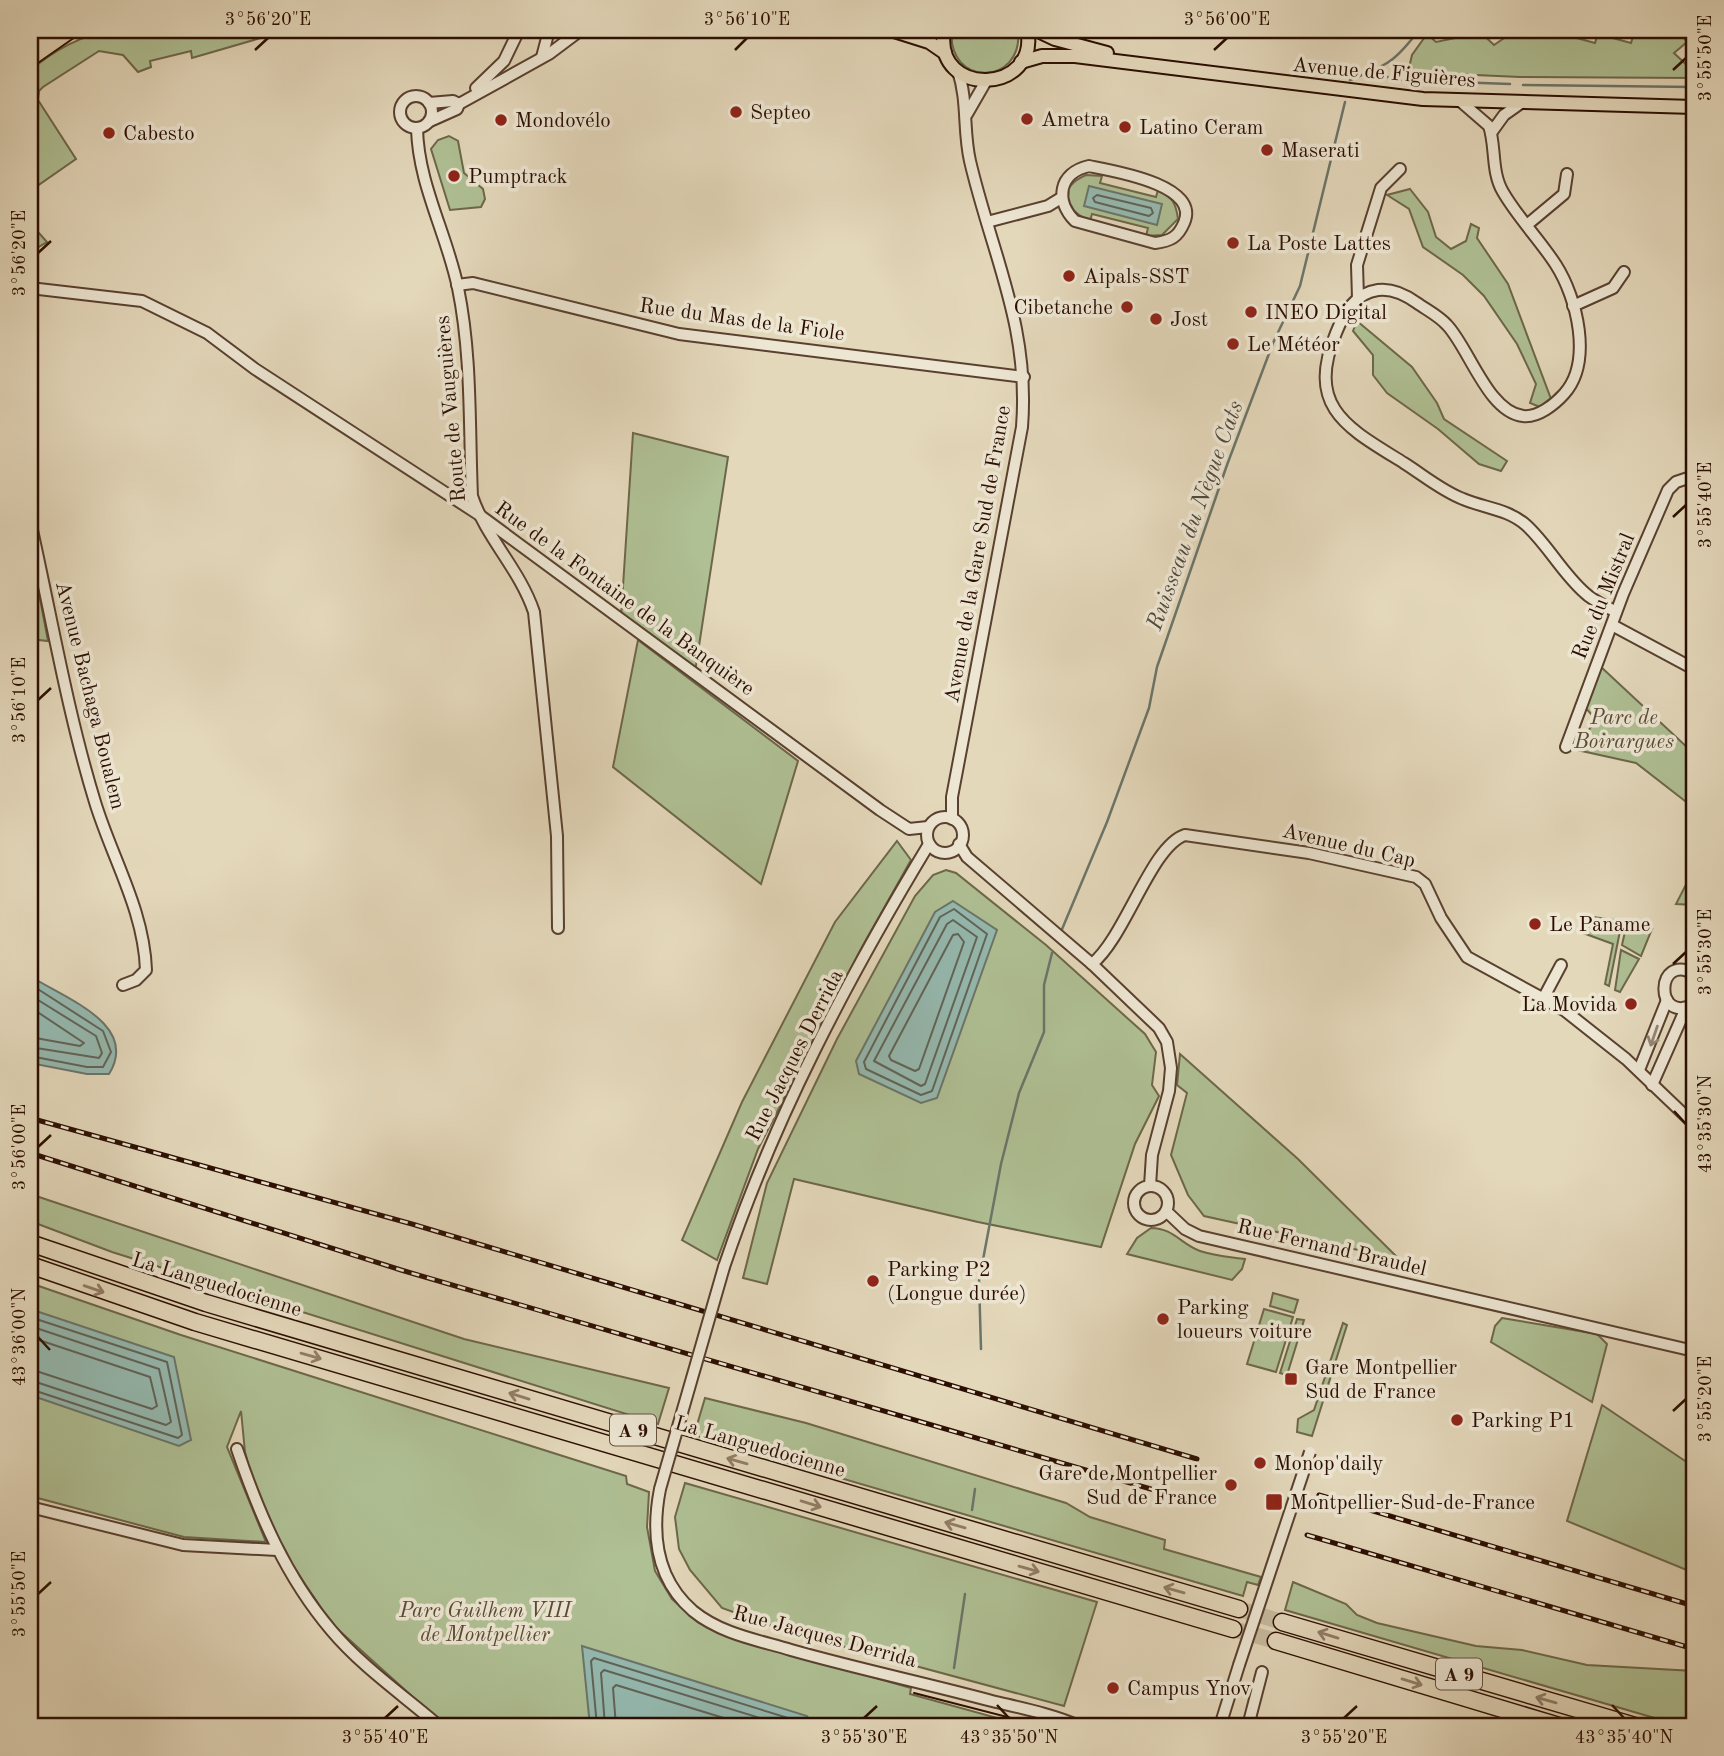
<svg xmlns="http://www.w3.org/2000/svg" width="1724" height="1756" font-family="'Old Standard TT',serif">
	<rect width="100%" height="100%" fill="#e4d8bb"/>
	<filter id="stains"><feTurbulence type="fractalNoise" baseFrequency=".00286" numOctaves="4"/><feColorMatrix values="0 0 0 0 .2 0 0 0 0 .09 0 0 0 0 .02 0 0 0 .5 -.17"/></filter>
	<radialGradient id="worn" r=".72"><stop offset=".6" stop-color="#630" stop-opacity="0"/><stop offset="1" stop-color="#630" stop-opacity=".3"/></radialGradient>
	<g fill="#afc094" stroke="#6d674a" stroke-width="2">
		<path d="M 218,30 L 288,30 L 192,58 L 191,51 L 150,61 L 151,67 L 138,72 L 123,55 L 99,51 L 43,87 L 39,91 L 38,100 L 76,159 L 33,189 L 30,198 L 30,71 C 51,52 84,33 113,31 C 148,29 183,36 218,30 Z"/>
		<path d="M 952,30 L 1018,30 C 1024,87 946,87 952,30 Z"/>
		<polygon points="1461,30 1478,30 1494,45 1516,30 1575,30 1573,37 1595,43 1599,30 1611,30 1609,37 1631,43 1635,30 1688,30 1689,32 1683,37 1687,42 1674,53 1694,72 1694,78 1520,77 1408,72 1412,55 1427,34 1436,42 1455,38"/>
		<polygon points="449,136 458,141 464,173 483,189 485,199 481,207 450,210 431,149 438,140"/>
		<path d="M 1086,175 L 1102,176 L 1100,183 L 1156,197 L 1158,190 C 1173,197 1176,204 1178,219 L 1162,235 L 1146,236 L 1148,228 L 1092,214 L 1090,221 C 1065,210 1056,188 1086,175 Z"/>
		<polygon points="1410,189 1428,212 1436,237 1451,249 1466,241 1471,224 1479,228 1477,238 1508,284 1551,399 1540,407 1530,403 1536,384 1517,344 1484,296 1463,275 1423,247 1409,209 1387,195"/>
		<polygon points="30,223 47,242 30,252"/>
		<polygon points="1357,321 1412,367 1437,403 1444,419 1507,461 1501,471 1479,464 1438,429 1387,393 1373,375 1373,355 1353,331"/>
		<polygon points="633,433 728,457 695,672 621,617"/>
		<polygon points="30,546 48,641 30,639"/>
		<polygon points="638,640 798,761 761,884 613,767"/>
		<polygon points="1600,666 1690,750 1694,747 1694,808 1636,763 1568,748 1573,737 1585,735 1591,727 1592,715 1584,706"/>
		<polygon points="897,841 911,860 862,947 758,1149 717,1260 682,1240 742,1102 835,922"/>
		<polygon points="1694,869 1694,905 1676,904"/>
		<polygon points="946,870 956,873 1046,945 1145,1034 1156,1052 1152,1085 1159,1096 1135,1144 1101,1247 978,1222 794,1179 767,1284 743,1278 767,1183 837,1039 915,896 933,875"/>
		<polygon points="1586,916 1622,921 1609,986 1605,984 1613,944 1583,933"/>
		<polygon points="1626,927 1652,929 1641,956 1622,945"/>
		<polygon points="1621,950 1639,959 1620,992 1615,990"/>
		<polygon points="1180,1054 1298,1159 1399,1259 1204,1216 1188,1195 1171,1155 1187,1093 1177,1085"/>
		<polygon points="30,1194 464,1339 669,1388 658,1424 112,1252 30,1221"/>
		<path d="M 1151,1228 C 1173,1228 1181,1244 1200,1251 C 1214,1256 1231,1257 1245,1259 L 1242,1269 L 1232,1280 L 1127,1254 L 1137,1238 Z"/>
		<polygon points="30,1283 181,1335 626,1476 627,1484 649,1492 647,1527 655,1571 672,1599 699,1623 732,1637 911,1688 910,1694 1026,1726 445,1726 333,1625 281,1549 258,1501 245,1452 241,1411 227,1447 266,1542 184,1537 30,1496"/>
		<polygon points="1273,1293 1298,1300 1294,1313 1270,1306"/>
		<polygon points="1264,1309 1293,1317 1276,1372 1247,1364"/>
		<polygon points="1502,1318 1597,1334 1607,1344 1592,1402 1491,1342 1495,1326"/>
		<polygon points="1297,1319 1304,1320 1287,1375 1280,1373"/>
		<polygon points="1343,1323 1347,1325 1312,1436 1297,1432 1298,1419 1314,1410"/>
		<polygon points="705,1398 806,1423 1066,1503 1090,1517 1165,1540 1164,1549 1261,1577 1258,1585 1247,1582 1243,1596 694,1435"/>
		<polygon points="1602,1405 1694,1467 1694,1573 1567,1521"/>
		<polygon points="685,1483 1097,1602 1064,1706 786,1631 722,1608 690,1570 679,1549 675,1517"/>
		<polygon points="1293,1582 1346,1604 1357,1615 1377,1623 1476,1646 1522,1650 1587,1665 1694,1671 1694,1726 1682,1726 1285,1610"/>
	</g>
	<g fill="#95bab1" stroke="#6b756a" stroke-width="2">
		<polygon points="1089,186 1162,204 1157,225 1084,206"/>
		<polygon points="953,901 997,930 937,1098 921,1103 859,1074 856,1061 935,912"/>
		<path d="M 30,976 C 64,998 140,1024 109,1074 L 87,1074 L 30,1063 Z"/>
		<polygon points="30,1309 174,1357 191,1440 179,1446 30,1395"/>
		<polygon points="582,1646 807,1716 813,1726 590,1726"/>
	</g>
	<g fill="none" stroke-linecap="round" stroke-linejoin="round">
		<g stroke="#606458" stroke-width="2">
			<polygon points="1097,195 1151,208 1153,213 1149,216 1095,202 1093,198"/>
			<polygon points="954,909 987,934 932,1091 921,1095 866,1069 864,1062 940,917"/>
			<polygon points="953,920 977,937 925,1084 921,1086 874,1061 947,924"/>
			<polygon points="958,934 964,942 919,1069 915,1071 891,1060 889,1056 953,935"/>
			<polyline points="30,984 103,1031 111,1052 103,1067 87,1067 30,1056"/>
			<polyline points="30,995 96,1036 102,1053 99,1058 30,1047"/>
			<polyline points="30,1007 84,1043 80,1046 30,1037"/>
			<polyline points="30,1317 167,1362 182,1435 178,1438 30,1389"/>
			<polyline points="30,1326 159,1369 171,1422 166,1425 30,1380"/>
			<polyline points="30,1337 150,1377 157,1406 152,1409 30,1369"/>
			<polyline points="597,1726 591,1661 594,1658 801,1722 805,1726"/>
			<polyline points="605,1726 601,1673 604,1670 786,1726"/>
			<polyline points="616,1726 613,1688 616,1685 750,1726"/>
		</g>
		<g stroke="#6b756a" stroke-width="2.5">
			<polyline points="1377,74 1398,80 1510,84"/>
			<path d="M 1350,80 C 1387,65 1394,63 1419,30"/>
			<polyline points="1523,85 1694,87"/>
			<polyline points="1060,934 1107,822 1149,708 1157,667 1227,465 1273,343 1300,286 1345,102"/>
			<polyline points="981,1349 979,1281 1001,1164 1019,1093 1044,1032 1044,985 1052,953"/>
			<polyline points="972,1510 975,1489"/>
			<polyline points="954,1668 965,1594"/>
			<polyline points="947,1726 948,1726"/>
		</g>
		<g stroke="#c8ba9f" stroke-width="16" stroke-dasharray="16 8" stroke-linecap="butt">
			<polyline points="1239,1609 1282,1622"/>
			<polyline points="1233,1629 1276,1641"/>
		</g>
		<defs>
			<g id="minor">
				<polyline points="542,57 547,38 544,30"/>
				<polyline points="476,88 504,61 519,30"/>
				<circle cx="416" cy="112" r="16"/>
				<path d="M 1459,100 L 1489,126 C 1496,146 1491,172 1503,192 C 1518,218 1540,240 1556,265 C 1577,298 1593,362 1564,394 C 1555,404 1538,418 1523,416 C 1488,412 1469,348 1447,325 C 1439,316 1427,310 1417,303 C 1406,295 1393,288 1378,290 C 1355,293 1344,313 1336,333 C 1305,408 1348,428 1404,463 C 1423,475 1442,491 1463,499 C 1484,508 1508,509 1526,525 C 1548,545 1562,573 1585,593 C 1593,601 1606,606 1616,612"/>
				<polyline points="429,103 453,101 459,104"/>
				<polyline points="967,114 986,81"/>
				<polyline points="430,121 457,109 459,104 549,54 581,30"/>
				<path d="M 417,128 C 418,184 447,234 458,288 C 472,356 469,427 472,496 C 486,538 519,568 534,612 L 557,836 L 558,928"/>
				<polyline points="1491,133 1504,115 1521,103"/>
				<path d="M 1089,166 C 1114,171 1201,185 1184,223 C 1178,237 1171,241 1155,243 L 1075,221 C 1055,201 1058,173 1089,166 Z"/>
				<polyline points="987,222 1048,206 1061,198"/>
				<polyline points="1528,224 1564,194 1567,174"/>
				<polyline points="457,285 473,283 679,334 1024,377"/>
				<polyline points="30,288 142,301 207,333 255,369 478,514 880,810 909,829 928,827"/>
				<polyline points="1358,298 1357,265 1381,188 1400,169"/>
				<polyline points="1573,306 1613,288 1624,272"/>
				<path d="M 30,521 C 51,614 67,711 95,802 C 112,858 144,910 146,970 L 136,980 L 123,985"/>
				<polyline points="1612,625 1694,669"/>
				<polyline points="1566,747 1623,594 1668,490 1676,482 1694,476"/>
				<circle cx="945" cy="835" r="18"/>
				<path d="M 952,819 L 952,797 L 1022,427 C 1030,326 992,255 970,161 C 963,131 968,101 958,71"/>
				<polyline points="959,844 967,857 1092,964 1159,1028 1167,1042 1171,1068 1169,1091 1152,1155 1150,1186"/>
				<path d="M 1092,964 C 1126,936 1151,846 1185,835 L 1309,853 L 1416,877 L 1425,884 L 1441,918 L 1467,957 L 1564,1010 L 1626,1059 L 1694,1124"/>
				<path d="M 1694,974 C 1655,951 1654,1026 1694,1004"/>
				<polyline points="1544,997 1561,965"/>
				<polyline points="1639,1070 1667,1000"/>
				<polyline points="1652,1085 1686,1008"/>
				<circle cx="1151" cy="1203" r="17"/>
				<polyline points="1166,1211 1185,1229 1199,1236 1694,1351"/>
				<path d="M 724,1267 C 774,1118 848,978 929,844"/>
				<path d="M 237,1449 C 259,1514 286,1577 331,1630 C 361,1666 403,1695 439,1726"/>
				<path d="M 660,1489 C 651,1535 656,1579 693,1611 C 721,1634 758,1640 791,1650 C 858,1669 925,1683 992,1701 C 1021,1708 1052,1714 1079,1726"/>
				<polyline points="30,1507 183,1545 277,1550"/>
				<polyline points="1220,1726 1239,1665"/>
				<polyline points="1248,1726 1262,1672"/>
			</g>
			<g id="major">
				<polyline points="891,30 929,42 945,53"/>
				<path d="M 944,30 C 933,100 1041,93 1027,30"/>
				<polyline points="1036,30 1055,39 1107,53"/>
				<polyline points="30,60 73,30"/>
				<polyline points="1021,62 1042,56 1075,56 1423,99 1694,107"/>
			</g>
			<g id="highway">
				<polyline points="30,47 49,30"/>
				<polyline points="30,1243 206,1303 1239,1609"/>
				<polyline points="30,1265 195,1322 1233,1629"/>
				<polyline points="1282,1622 1635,1726"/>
				<polyline points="1276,1641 1559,1726"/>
			</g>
		</defs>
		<use href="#minor" stroke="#59402f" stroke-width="14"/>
		<use href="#major" stroke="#2b0e00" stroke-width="16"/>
		<use href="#highway" stroke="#2b0e00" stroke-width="19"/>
		<use href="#minor" stroke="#ede6d3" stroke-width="10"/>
		<use href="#major" stroke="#e4d8bb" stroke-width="12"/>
		<use href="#highway" stroke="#e4d8bb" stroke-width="16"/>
		<polyline stroke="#2b0e00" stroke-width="2" points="914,1693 1042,1726"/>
		<defs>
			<g id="rail">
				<polyline points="30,1118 412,1224 1197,1459"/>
				<polyline points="30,1153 401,1270 1185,1499"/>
				<polyline points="1319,1495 1694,1606"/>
				<polyline points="1307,1535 1694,1649"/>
			</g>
		</defs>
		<use href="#rail" stroke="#2b0e00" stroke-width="5"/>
		<use href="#rail" stroke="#ede6d3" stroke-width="2.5" stroke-dasharray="8" stroke-linecap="butt"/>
		<defs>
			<g id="minor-bridge">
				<polyline points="660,1489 724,1267"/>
				<polyline points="1239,1665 1310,1452"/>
			</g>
		</defs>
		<use href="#minor-bridge" stroke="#59402f" stroke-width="14" stroke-linecap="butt"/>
		<use href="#minor-bridge" stroke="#ede6d3" stroke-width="10"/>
	</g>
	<defs><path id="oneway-shaft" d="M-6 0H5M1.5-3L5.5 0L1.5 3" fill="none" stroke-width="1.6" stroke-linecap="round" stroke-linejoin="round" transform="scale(1.75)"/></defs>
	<use stroke="#968574" href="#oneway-shaft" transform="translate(1654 1036) rotate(109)"/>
	<g stroke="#917d67">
		<use href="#oneway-shaft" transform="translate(94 1289) rotate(19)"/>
		<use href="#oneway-shaft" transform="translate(311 1356) rotate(16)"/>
		<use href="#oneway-shaft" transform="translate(519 1396) rotate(-163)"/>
		<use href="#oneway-shaft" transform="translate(737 1461) rotate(-164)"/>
		<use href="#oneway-shaft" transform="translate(811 1504) rotate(17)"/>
		<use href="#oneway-shaft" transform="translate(955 1525) rotate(-164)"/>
		<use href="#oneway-shaft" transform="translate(1029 1569) rotate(16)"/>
		<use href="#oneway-shaft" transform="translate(1174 1590) rotate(-164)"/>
		<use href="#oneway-shaft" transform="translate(1328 1635) rotate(-163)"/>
		<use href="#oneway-shaft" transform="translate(1412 1682) rotate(17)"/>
		<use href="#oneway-shaft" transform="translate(1546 1700) rotate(-164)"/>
	</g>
	<path fill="none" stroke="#2b0e00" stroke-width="2.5" d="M 255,50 L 268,38M 735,50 L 747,38M 1214,50 L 1227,38M 1673,70 L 1686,58M 38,253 L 51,241M 1673,517 L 1686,505M 38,700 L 51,688M 1673,964 L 1686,952M 1674,1111 L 1686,1124M 38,1147 L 51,1135M 38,1337 L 50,1350M 1673,1411 L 1686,1399M 38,1594 L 51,1582M 997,1705 L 1009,1718M 1612,1705 L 1624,1718M 385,1718 L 398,1706M 864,1718 L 877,1706M 1344,1718 L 1357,1706"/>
	<g fill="#8f2418" stroke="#ede6d3" stroke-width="2.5">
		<circle cx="736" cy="112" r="7"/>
		<circle cx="1027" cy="119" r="7"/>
		<circle cx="501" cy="120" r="7"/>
		<circle cx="1125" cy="127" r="7"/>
		<circle cx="109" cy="133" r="7"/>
		<circle cx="1267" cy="150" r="7"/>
		<circle cx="454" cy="176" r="7"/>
		<circle cx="1233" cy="243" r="7"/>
		<circle cx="1069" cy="276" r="7"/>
		<circle cx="1127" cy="307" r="7"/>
		<circle cx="1251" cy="312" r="7"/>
		<circle cx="1156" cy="319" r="7"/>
		<circle cx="1233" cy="344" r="7"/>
		<circle cx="1535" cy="924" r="7"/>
		<circle cx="1631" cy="1004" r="7"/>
		<circle cx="873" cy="1281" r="7"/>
		<circle cx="1163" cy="1319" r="7"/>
		<rect x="1284" y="1372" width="14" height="14" rx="3.5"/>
		<circle cx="1457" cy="1420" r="7"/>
		<circle cx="1260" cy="1463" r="7"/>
		<circle cx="1231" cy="1485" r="7"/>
		<rect x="1265" y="1493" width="18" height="18" rx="3.5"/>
		<circle cx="1113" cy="1688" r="7"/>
	</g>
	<g text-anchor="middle" stroke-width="7" stroke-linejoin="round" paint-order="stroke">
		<g fill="#ede6d3" stroke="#654f3f" stroke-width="2">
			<rect x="610" y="1414.5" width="46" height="31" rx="5"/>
			<rect x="1436" y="1658.5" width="46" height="31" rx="5"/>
		</g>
		<g font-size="19" font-weight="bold" fill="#2b0e00">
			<text x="633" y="1437">A 9</text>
			<text x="1459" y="1681">A 9</text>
		</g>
		<g font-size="21" fill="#2b0e00" stroke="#ede6d3">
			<text transform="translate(1384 72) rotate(5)" y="7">Avenue de Figuières</text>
			<text transform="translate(742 319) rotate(8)" y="7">Rue du Mas de la Fiole</text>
			<text transform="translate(450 409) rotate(-95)" y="7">Route de Vauguières</text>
			<text transform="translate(977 554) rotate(-80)" y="7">Avenue de la Gare Sud de France</text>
			<text transform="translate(1603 596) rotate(-68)" y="7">Rue du Mistral</text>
			<text transform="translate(625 598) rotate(36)" y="7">Rue de la Fontaine de la Banquière</text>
			<text transform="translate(91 695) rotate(76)" y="7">Avenue Bachaga Boualem</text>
			<text transform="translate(1349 845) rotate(13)" y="7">Avenue du Cap</text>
			<text transform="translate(794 1055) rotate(-63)" y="7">Rue Jacques Derrida</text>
			<text transform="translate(1332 1247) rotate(13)" y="7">Rue Fernand Braudel</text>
			<text transform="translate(217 1284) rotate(17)" y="7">La Languedocienne</text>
			<text transform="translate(760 1446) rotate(16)" y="7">La Languedocienne</text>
			<text transform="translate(825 1636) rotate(15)" y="7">Rue Jacques Derrida</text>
		</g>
		<g font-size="21" fill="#2b0e00" stroke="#ede6d3" text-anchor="start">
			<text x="750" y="119">Septeo</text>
			<text x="1041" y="126">Ametra</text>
			<text x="515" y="127">Mondovélo</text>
			<text x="1139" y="134">Latino Ceram</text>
			<text x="123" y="140">Cabesto</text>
			<text x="1281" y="157">Maserati</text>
			<text x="468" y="183">Pumptrack</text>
			<text x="1247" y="250">La Poste Lattes</text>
			<text x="1083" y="283">Aipals-SST</text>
			<text x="1113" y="314" text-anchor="end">Cibetanche</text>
			<text x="1265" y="319">INEO Digital</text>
			<text x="1170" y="326">Jost</text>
			<text x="1247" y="351">Le Météor</text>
			<text x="1549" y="931">Le Paname</text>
			<text x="1617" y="1011" text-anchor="end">La Movida</text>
			<text x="887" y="1276">Parking P2<tspan x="887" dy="24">(Longue durée)</tspan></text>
			<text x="1177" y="1314">Parking<tspan x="1177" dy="24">loueurs voiture</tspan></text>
			<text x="1305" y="1374">Gare Montpellier<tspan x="1305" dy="24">Sud de France</tspan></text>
			<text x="1471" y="1427">Parking P1</text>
			<text x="1274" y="1470">Monop'daily</text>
			<text x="1217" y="1480" text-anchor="end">Gare de Montpellier<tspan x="1217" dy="24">Sud de France</tspan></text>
			<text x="1290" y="1509">Montpellier-Sud-de-France</text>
			<text x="1127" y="1695">Campus Ynov</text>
		</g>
		<g font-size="21" font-style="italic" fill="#594c34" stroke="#ede6d3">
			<text x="1624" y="724">Parc de<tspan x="1624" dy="24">Boirargues</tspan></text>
			<text x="485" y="1617">Parc Guilhem VIII<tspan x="485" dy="24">de Montpellier</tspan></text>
		</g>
		<g font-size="23" font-style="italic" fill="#504a3e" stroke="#ede6d3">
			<text transform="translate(1194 515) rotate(-70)" y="8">Ruisseau du Nègue Cats</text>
		</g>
	</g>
	<rect width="1724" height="1756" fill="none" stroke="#e4d8bb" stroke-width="77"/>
	<rect x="38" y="38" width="1648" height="1680" fill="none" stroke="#2b0e00" stroke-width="2.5"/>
	<g font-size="18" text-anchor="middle" fill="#2b0e00">
		<text x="268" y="25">3°56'20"E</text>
		<text x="747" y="25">3°56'10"E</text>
		<text x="1227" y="25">3°56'00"E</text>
		<text transform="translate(1705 58) rotate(-90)" y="6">3°55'50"E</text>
		<text transform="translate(19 253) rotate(-90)" y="6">3°56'20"E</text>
		<text transform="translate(1705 505) rotate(-90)" y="6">3°55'40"E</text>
		<text transform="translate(19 700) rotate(-90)" y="6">3°56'10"E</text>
		<text transform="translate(1705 952) rotate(-90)" y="6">3°55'30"E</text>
		<text transform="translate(1705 1124) rotate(-90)" y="6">43°35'30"N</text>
		<text transform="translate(19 1147) rotate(-90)" y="6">3°56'00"E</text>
		<text transform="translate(19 1337) rotate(-90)" y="6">43°36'00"N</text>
		<text transform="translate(1705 1399) rotate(-90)" y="6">3°55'20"E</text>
		<text transform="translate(19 1594) rotate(-90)" y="6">3°55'50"E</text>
		<text x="385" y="1743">3°55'40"E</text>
		<text x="864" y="1743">3°55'30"E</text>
		<text x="1009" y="1743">43°35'50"N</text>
		<text x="1344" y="1743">3°55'20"E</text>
		<text x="1624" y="1743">43°35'40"N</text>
	</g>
	<rect width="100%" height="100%" filter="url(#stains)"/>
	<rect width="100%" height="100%" fill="url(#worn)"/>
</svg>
